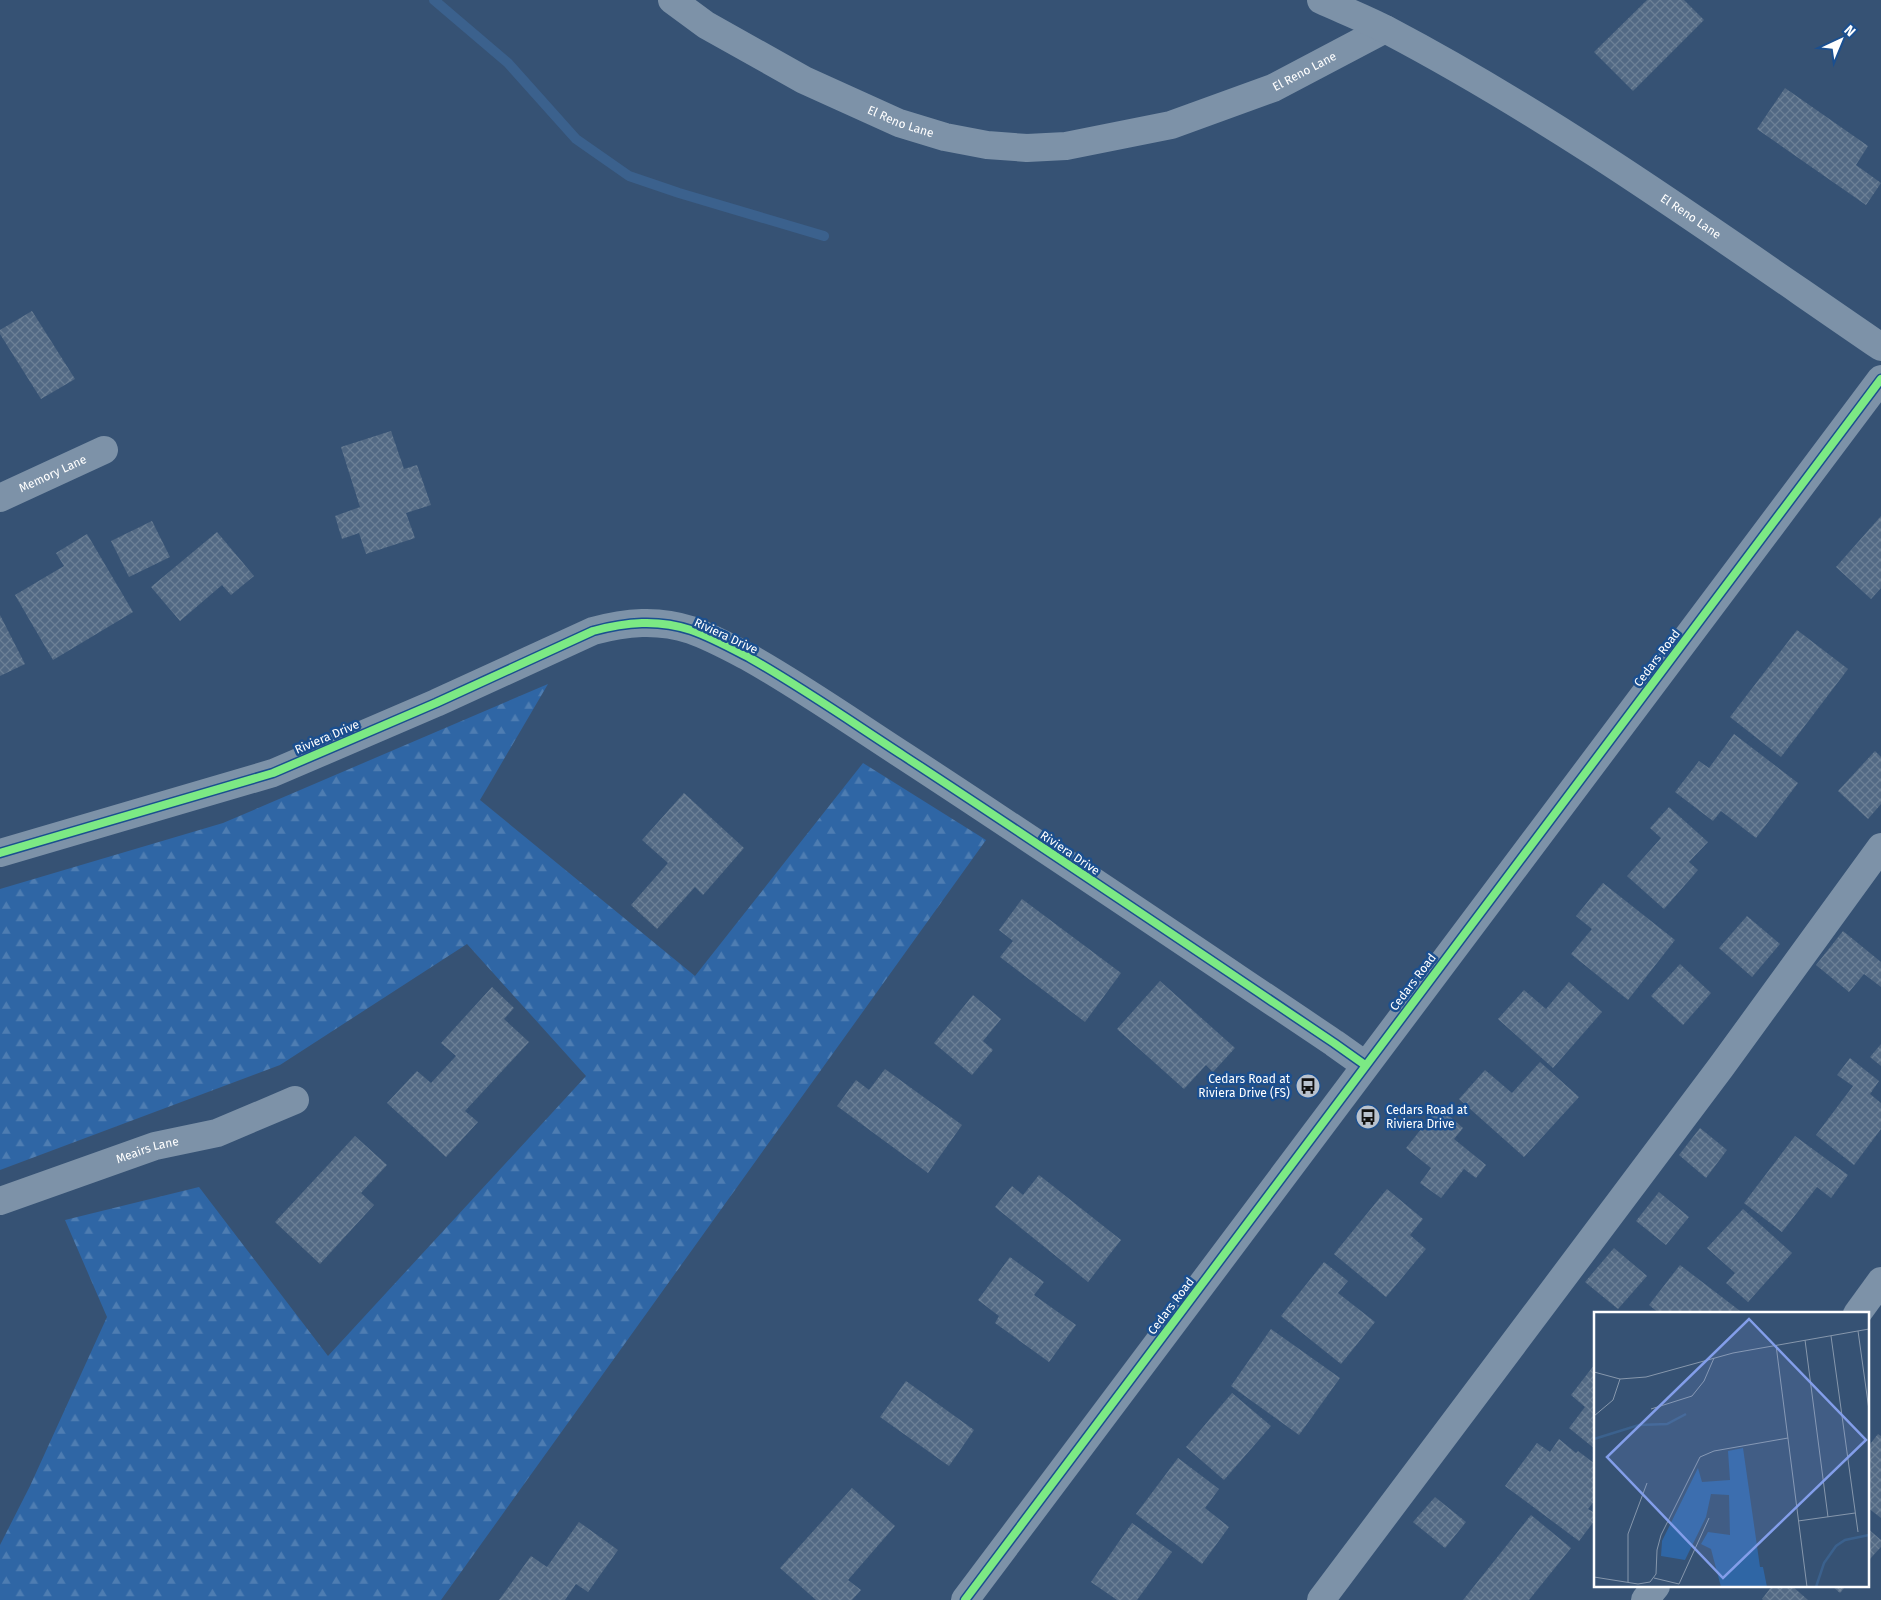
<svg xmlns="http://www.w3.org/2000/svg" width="1881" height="1600" font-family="'Fira Sans',sans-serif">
	<defs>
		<pattern id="forest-firs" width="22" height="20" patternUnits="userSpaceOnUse" patternTransform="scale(1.25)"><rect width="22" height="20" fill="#2f66a5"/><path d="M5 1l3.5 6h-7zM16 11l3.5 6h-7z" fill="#4e7db2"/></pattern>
		<pattern id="building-cross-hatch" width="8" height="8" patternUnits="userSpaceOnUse" patternTransform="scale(1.25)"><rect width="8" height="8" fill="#526984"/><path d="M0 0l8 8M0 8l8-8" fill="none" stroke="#6c8096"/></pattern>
	</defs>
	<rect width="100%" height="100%" fill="#365274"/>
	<polygon fill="url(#forest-firs)" points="548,684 480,800 695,976 863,763 986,840 441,1600 0,1600 0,1545 30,1486 107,1317 65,1220 199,1187 328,1356 586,1076 467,944 280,1065 0,1170 0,889 223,823"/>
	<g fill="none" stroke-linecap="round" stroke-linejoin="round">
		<polyline stroke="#3b618d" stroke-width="10" points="434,0 508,63 576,139 629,176 679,193 824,236"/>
	</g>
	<g fill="url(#building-cross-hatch)">
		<polygon points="1647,0 1684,0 1704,20 1633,91 1594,52"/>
		<polygon points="1785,88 1868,146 1856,165 1881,183 1866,205 1757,129"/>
		<polygon points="32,311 75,379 41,399 0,334 0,330"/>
		<polygon points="391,431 404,469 417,465 431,505 406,513 415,538 366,554 359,533 342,539 335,516 360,507 341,447"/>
		<polygon points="1881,516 1881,588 1871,599 1836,567"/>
		<polygon points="152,521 170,557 129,577 111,541"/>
		<polygon points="217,532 254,576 231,595 222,585 180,621 151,587"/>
		<polygon points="87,534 133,612 53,660 15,595 64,566 56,553"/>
		<polygon points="0,615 25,664 0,676"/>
		<polygon points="1797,630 1848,669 1781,757 1730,717"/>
		<polygon points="1734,734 1798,783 1756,838 1721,811 1713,821 1675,792 1699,761 1709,768"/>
		<polygon points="1875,751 1881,757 1881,804 1868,819 1838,791"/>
		<polygon points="684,793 744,848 703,895 695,887 657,929 631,905 668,863 642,840"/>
		<polygon points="1669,807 1708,842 1689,862 1698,870 1664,909 1627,876 1661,838 1650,828"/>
		<polygon points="1603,883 1675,940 1628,1000 1571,954 1592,929 1576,916"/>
		<polygon points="1022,899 1121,973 1085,1022 1000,957 1013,941 999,930"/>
		<polygon points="1747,916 1780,944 1752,977 1719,948"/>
		<polygon points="1843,931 1881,962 1881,987 1864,974 1849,992 1816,965"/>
		<polygon points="1680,964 1711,993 1683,1025 1651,996"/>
		<polygon points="1160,981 1235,1048 1213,1072 1206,1065 1184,1089 1117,1029"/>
		<polygon points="1569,982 1602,1012 1553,1068 1498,1019 1524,990 1546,1009"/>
		<polygon points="492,987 514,1008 504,1019 529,1042 465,1111 478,1122 446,1157 387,1103 417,1071 431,1083 456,1056 441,1043"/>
		<polygon points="973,995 1001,1019 983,1041 993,1050 972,1075 934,1043"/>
		<polygon points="1881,1044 1881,1066 1870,1057"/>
		<polygon points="1850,1058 1879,1081 1870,1094 1881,1103 1881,1129 1854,1165 1816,1135 1853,1086 1837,1075"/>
		<polygon points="1540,1062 1579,1097 1524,1157 1459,1099 1485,1070 1512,1093"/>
		<polygon points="885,1069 962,1125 928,1173 837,1106 856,1080 869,1090"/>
		<polygon points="1439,1107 1463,1128 1454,1139 1486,1165 1476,1178 1464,1169 1441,1198 1420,1183 1431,1168 1406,1148"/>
		<polygon points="1700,1128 1727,1150 1706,1178 1679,1155"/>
		<polygon points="355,1136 387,1165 361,1193 374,1205 320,1264 275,1222"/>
		<polygon points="1795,1136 1848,1175 1831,1198 1817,1187 1782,1232 1744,1203"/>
		<polygon points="1039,1175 1121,1240 1088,1282 995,1207 1012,1186 1023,1195"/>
		<polygon points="1387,1189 1423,1219 1410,1235 1426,1249 1386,1297 1334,1254"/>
		<polygon points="1659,1192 1689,1217 1666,1245 1636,1221"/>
		<polygon points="1743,1209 1792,1253 1748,1302 1726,1283 1735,1273 1707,1248"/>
		<polygon points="1614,1248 1647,1276 1618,1309 1585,1282"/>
		<polygon points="1010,1257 1044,1282 1034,1295 1076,1325 1049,1362 995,1323 999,1316 978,1300"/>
		<polygon points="1324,1262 1348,1281 1338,1293 1375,1322 1341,1364 1281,1316"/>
		<polygon points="1680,1265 1744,1314 1660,1314 1649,1305"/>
		<polygon points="1271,1329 1340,1378 1299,1435 1231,1386"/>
		<polygon points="1595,1364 1595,1449 1569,1428 1585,1407 1571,1395"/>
		<polygon points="906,1381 974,1430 949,1466 880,1417"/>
		<polygon points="1232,1393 1271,1426 1224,1480 1186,1447"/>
		<polygon points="1878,1434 1881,1436 1881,1518 1867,1507 1867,1448"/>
		<polygon points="1559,1439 1576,1453 1578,1451 1595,1464 1595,1500 1588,1509 1595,1513 1595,1520 1579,1541 1505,1486 1537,1443 1550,1452"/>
		<polygon points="1178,1458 1219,1489 1205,1508 1229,1527 1202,1564 1136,1514"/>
		<polygon points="852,1488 895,1526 848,1580 861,1590 852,1600 816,1600 780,1568"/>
		<polygon points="1435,1497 1466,1522 1445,1548 1413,1522"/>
		<polygon points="1531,1515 1571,1548 1529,1600 1463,1600"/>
		<polygon points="579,1522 618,1550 588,1592 576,1584 565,1600 499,1600 531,1556 547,1567"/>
		<polygon points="1132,1523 1172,1552 1137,1600 1117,1600 1091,1582"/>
		<polygon points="1867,1528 1881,1540 1881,1547 1867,1562"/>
		<polygon points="1772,1586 1792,1586 1808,1600 1763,1600 1762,1599"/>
		<polygon points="1832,1586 1846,1586 1840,1593"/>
	</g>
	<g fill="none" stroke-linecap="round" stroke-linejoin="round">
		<g stroke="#7d92a8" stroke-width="28">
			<path id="s1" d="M 672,0 L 706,25 L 804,80 L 899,123 L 945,137 L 987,145 L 1027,148 L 1066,146 L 1171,125 L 1273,88 L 1385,29"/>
			<path id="s2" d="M 1321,0 C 1343,10 1366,19 1387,30 C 1560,121 1720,237 1881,347"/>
			<path id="s3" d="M 0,498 L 104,450"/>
			<path d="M 0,853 L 273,773 L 436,703 L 593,631 C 626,622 658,619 691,630 C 711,637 731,648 750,658 C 803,688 853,723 904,756 C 1048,850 1191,947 1334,1043 L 1365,1065"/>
			<path id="s4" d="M 0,1201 L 155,1146 L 217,1133 L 295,1100"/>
			<polyline points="1857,1314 1881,1281"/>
			<polyline points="965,1600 1881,379"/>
			<polyline points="1321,1600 1721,1067 1881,847"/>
			<polyline points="1645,1600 1656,1586"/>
		</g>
		<defs>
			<g id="cycleway">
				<path d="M 0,853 L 273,773 L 436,703 L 593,631 C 626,622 658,619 691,630 C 711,637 731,648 750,658 C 803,688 853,723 904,756 C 1048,850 1191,947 1334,1043 L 1365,1065"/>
				<polyline points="965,1600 1881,379"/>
			</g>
		</defs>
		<use href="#cycleway" stroke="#1b4f8f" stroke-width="11"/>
		<use href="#cycleway" stroke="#7ce984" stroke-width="8"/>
	</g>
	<defs>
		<symbol id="bus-disc" viewBox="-11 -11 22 22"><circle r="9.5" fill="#b9c2ce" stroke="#1b4f8f"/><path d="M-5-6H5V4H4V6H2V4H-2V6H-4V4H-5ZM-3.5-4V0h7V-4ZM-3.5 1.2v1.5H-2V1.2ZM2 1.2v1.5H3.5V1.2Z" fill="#111"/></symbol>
	</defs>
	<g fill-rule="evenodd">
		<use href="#bus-disc" x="1294" y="1072" width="28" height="28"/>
		<use href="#bus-disc" x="1354" y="1103" width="28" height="28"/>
	</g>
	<g text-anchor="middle" stroke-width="5" stroke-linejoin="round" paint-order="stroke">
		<g font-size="12" fill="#fff" stroke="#1b4f8f">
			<text dy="4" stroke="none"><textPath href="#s1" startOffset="680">El Reno Lane</textPath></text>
			<text dy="4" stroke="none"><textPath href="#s1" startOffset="260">El Reno Lane</textPath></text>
			<text dy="4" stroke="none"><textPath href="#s2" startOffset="429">El Reno Lane</textPath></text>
			<text dy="4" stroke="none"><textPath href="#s3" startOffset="58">Memory Lane</textPath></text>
			<text transform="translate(726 636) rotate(25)" y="4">Riviera Drive</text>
			<text transform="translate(1657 658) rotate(-53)" y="4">Cedars Road</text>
			<text transform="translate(327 737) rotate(-23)" y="4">Riviera Drive</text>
			<text transform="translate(1070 853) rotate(34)" y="4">Riviera Drive</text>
			<text transform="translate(1413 982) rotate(-53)" y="4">Cedars Road</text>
			<text dy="4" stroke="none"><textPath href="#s4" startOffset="156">Meairs Lane</textPath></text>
			<text transform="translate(1171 1306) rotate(-53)" y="4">Cedars Road</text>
		</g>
		<g font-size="12" fill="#fff" stroke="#1b4f8f" text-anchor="end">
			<text x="1290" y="1083">Cedars Road at<tspan x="1290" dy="14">Riviera Drive (FS)</tspan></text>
			<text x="1386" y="1114" text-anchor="start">Cedars Road at<tspan x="1386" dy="14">Riviera Drive</tspan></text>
		</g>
	</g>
	<g transform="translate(1594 1312)">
		<rect width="275" height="275" fill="#365274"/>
		<path d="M 149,136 L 166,255 L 169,255 L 173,275 L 127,275 L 117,237 L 107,232 L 114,220 L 136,223 L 135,183 L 117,182 L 112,205 L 91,248 L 67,244 L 68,229 L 104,156 L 108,170 L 136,168 L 134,139 Z" fill="#2f66a5"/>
		<path fill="none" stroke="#3b618d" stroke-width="2.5" d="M 0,127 L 45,113 L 73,112 L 92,102M 222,275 L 230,251 L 242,234 L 251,228 L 275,223"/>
		<path fill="none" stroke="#8697ac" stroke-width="1" d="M 264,19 L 275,98M 237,24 L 264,220M 211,28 L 234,205M 182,33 L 213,275M 0,60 L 26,67 L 52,65 L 139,41 L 275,17M 57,97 L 98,84 L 110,69 L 120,46M 0,104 L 19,88 L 26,67M 204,209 L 261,201M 0,265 L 44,272 L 56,270 L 62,262 L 63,238 L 67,223 L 106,145 L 120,139 L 194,126M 60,266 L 85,272 L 115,206M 34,270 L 34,222 L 53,171"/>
		<path fill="#839eea" fill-opacity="0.15" stroke="#839eea" stroke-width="2.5" d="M 155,7 L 272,128 L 129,266 L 13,145 Z"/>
		<rect width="275" height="275" fill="none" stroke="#fff" stroke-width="2.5"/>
	</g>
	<g transform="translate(1841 40) rotate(44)" stroke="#1b4f8f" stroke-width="4" paint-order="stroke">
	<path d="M0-4L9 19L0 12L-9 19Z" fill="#ffffff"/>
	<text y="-8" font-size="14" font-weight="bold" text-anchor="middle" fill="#ffffff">N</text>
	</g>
</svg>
